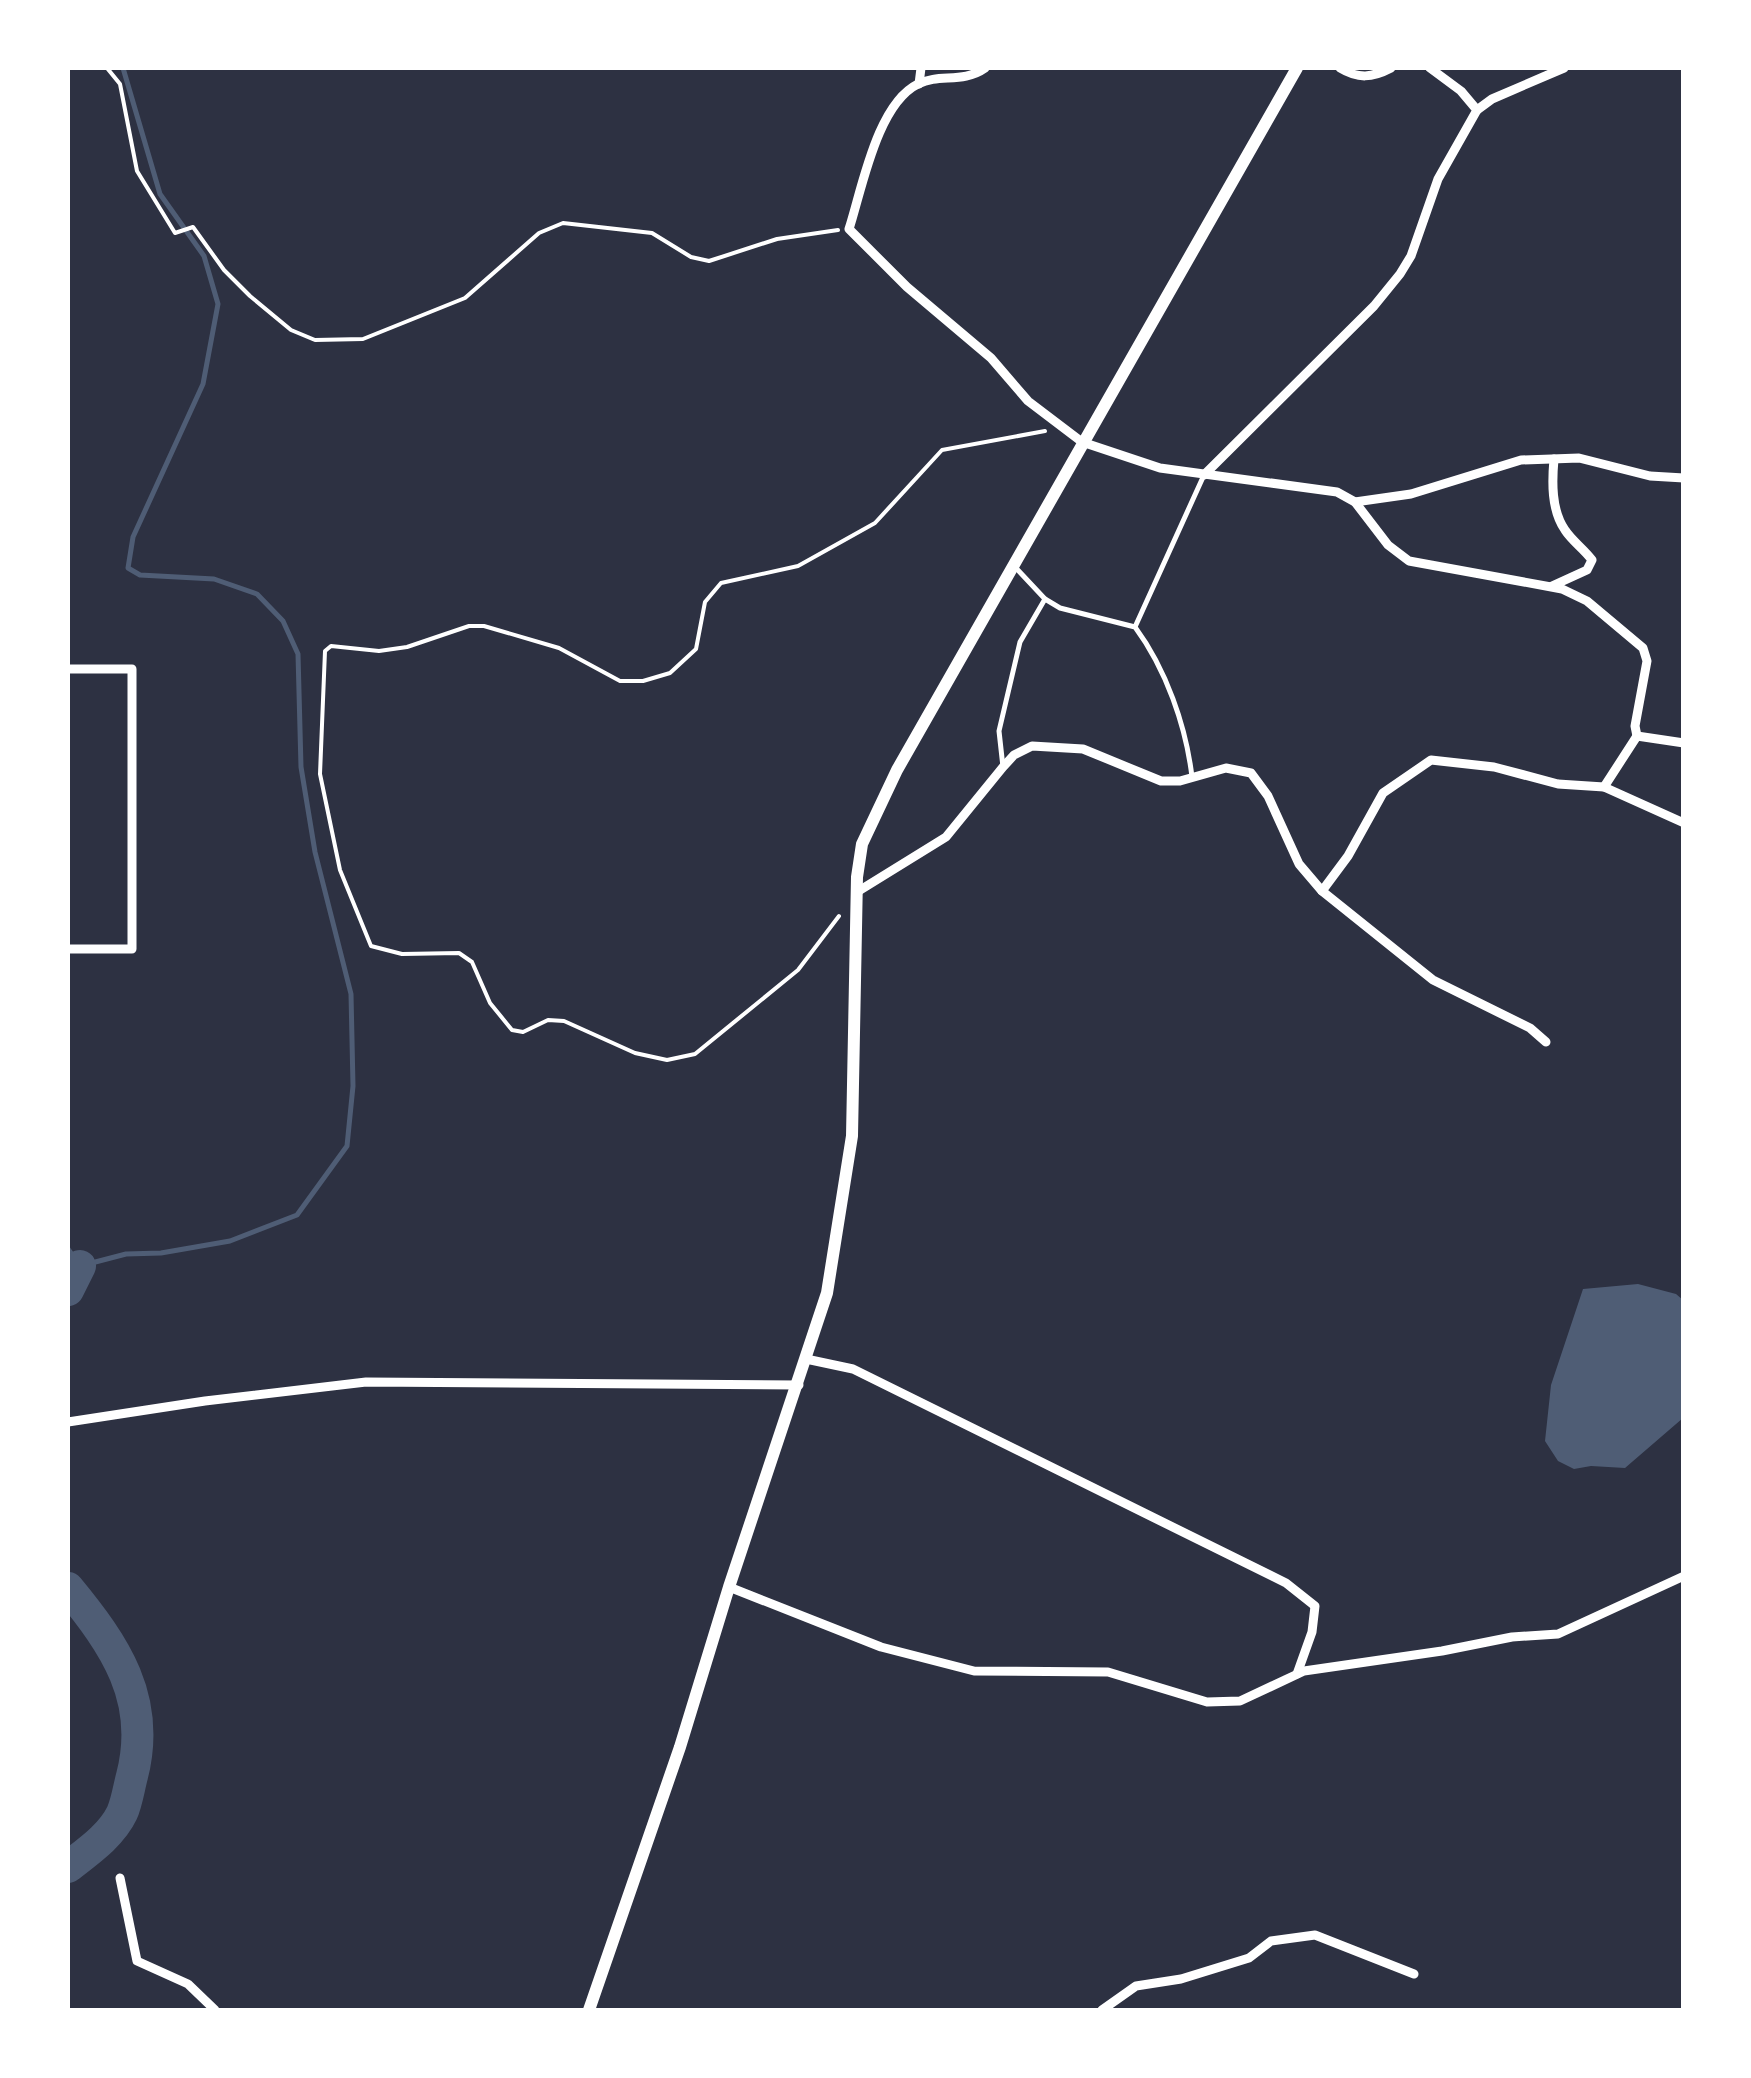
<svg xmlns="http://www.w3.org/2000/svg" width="1751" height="2078" font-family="Jost,sans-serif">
	<rect width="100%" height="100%" fill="#2d3142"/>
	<polygon fill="#4f5d75" points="1638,1284 1676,1294 1683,1300 1683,1418 1625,1468 1591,1466 1574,1469 1558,1461 1545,1441 1551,1385 1583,1289"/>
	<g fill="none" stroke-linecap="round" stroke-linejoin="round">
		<polyline stroke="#4f5d75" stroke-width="5" points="68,1249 80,1266 126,1254 161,1253 230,1241 297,1215 347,1146 353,1086 351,994 315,852 301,767 298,654 283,621 257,594 214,579 140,575 128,568 133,537 203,384 218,304 204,256 160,194 123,68"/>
		<g stroke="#4f5d75" stroke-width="32">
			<polyline points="68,1290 80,1266"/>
			<path d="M 68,1588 C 115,1645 152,1699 132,1776 C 129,1787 127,1802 122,1813 C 111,1836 87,1852 68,1867"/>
		</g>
		<g stroke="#fff" stroke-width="4">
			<polyline points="107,68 120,84 137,171 175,233 193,227 224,270 250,296 291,330 315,340 363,339 465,298 539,233 563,223 652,233 691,257 709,261 777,239 838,230"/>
			<polyline points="839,916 798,970 695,1054 667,1060 635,1053 564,1021 548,1020 523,1032 512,1030 490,1003 472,962 459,953 402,954 371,946 340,870 320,774 325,651 331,646 379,651 407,647 469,626 484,626 559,648 620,681 643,681 670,673 696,649 705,602 721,583 798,566 875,523 942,450 1045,431"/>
		</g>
		<g stroke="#fff" stroke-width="5">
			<path d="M 1015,567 L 1045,599 L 1060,608 L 1135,627 C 1166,669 1186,726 1192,777"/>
			<polyline points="1135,627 1204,475"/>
			<polyline points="1003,767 999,731 1020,642 1045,599"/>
		</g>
		<g stroke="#fff" stroke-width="9">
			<path d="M 985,68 C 962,84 940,73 918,84 C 877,104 862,189 849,229 L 907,287 L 991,358 L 1028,401 L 1082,442 L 1160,468 L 1337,492 L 1355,502 L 1388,545 L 1409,561 L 1562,589 L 1587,601 L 1643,648 L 1647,661 L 1635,726 L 1637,736 L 1684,743"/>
			<path d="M 1340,68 C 1358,79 1372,78 1391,68"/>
			<polyline points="919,84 921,68"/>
			<polyline points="1477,110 1492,99 1564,68"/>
			<polyline points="1204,475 1374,306 1400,274 1411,256 1438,179 1477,110 1461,91 1430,68"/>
			<polyline points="1355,502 1411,494 1521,460 1579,458 1650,476 1684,478"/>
			<path d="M 1552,586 L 1587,570 L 1592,560 C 1584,549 1572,541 1565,530 C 1551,510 1552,481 1554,459"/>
			<polyline points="68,669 132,669 132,949 68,949"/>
			<polyline points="1604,787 1637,736"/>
			<polyline points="1322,891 1348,856 1383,793 1431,760 1494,767 1558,784 1604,787 1684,823"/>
			<polyline points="857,892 946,837 1003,767 1014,755 1032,746 1083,749 1161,781 1180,781 1226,768 1251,773 1268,796 1299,864 1322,891 1433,980 1530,1028 1546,1042"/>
			<polyline points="806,1359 853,1369 1286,1583 1315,1606 1312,1632 1297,1674"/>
			<polyline points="68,1422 205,1401 366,1382 799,1385"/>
			<polyline points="729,1587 881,1647 974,1671 1108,1672 1207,1702 1240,1701 1304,1671 1442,1651 1512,1637 1558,1634 1684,1576"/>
			<polyline points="120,1878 137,1961 188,1984 215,2010"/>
			<polyline points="1102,2010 1136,1986 1181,1979 1249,1958 1271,1941 1315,1935 1414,1974"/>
		</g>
		<polyline stroke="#fff" stroke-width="12" points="589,2010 680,1747 729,1587 827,1293 852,1136 857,877 862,844 897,770 1297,68"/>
	</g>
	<rect width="1751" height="2078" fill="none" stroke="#ffffff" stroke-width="140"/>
</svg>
